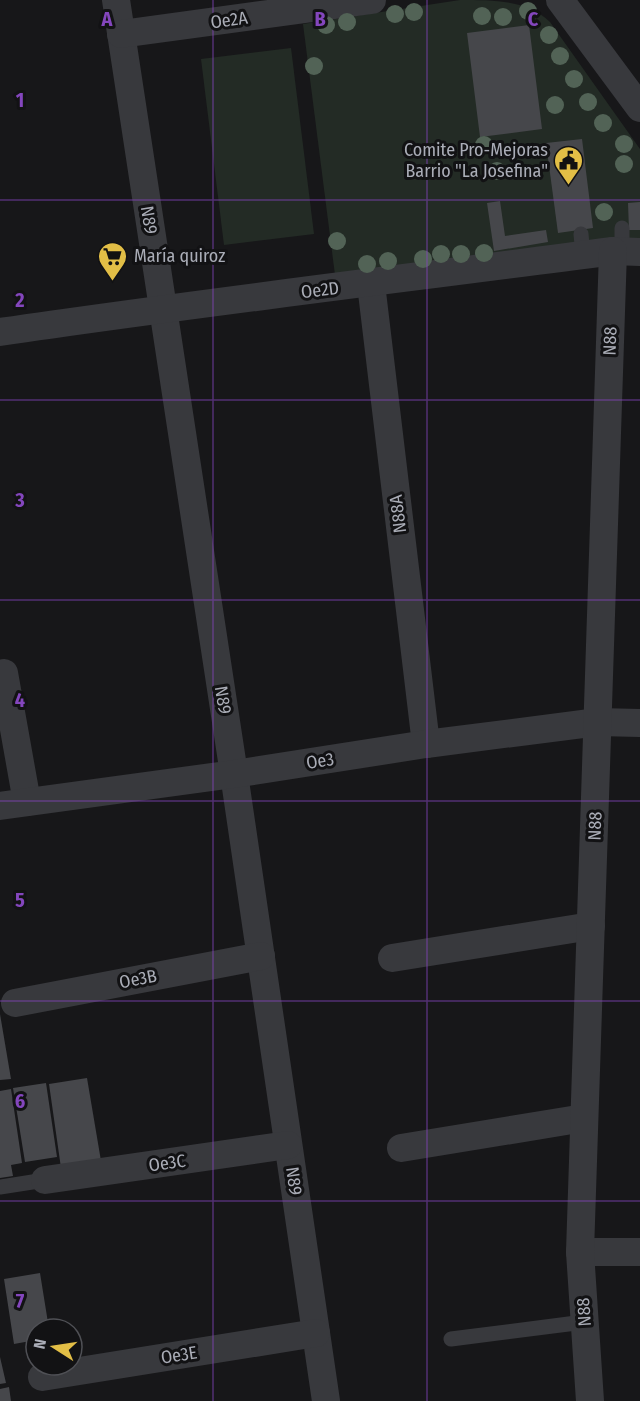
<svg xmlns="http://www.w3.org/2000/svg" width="640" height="1401" font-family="'Fira Sans Condensed',sans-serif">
	<rect width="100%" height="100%" fill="#171719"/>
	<g fill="#232b25">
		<path d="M 460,0 C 495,0 527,0 550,22 L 640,149 L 640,241 L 335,275 L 303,24 Z"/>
		<polygon points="291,48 314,234 224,245 201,59"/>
	</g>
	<g fill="#46474b">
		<polygon points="529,25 542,129 480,137 467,33"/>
		<polygon points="582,139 593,228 558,233 546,143"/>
		<polygon points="500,201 505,236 546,230 548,242 494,251 487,203"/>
		<polygon points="640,202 640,230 629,230 628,203"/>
		<polygon points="0,1014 11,1079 0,1080"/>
		<polygon points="87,1078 101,1161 61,1168 49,1084"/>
		<polygon points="46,1083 57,1157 25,1162 13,1088"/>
		<polygon points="11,1089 22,1163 11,1165 13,1176 0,1178 0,1091"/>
		<polygon points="40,1273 49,1329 36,1329 36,1340 14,1344 4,1279"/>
		<polygon points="0,1357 6,1383 0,1384"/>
		<polygon points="9,1387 11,1401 0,1401 0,1389"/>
	</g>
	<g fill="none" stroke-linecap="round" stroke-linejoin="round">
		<g stroke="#38393d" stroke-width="15">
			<polyline points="581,234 583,255"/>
			<polyline points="622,251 622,228"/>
			<polyline points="0,1187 45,1180"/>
			<polyline points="451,1339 584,1322"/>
		</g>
		<g stroke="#38393d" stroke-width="28">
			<polyline points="116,0 234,774 326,1401"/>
			<polyline points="560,0 640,108"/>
			<polyline points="121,34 372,0"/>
			<polyline points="371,284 426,744"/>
			<path d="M 0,332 C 204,302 409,278 613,251 L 640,252"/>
			<polyline points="4,673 27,802"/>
			<polyline points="0,806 234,774 426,744 598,722 640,723"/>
			<polyline points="392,958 591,926"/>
			<polyline points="15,1003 261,956"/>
			<polyline points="401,1148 584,1118"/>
			<polyline points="45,1180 288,1145"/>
			<polyline points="580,1252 640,1252"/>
			<polyline points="42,1377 316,1333"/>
			<polyline points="590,1401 580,1252 613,251"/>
		</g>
	</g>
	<g fill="#526356">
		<circle cx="528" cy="11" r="9"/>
		<circle cx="414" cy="12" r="9"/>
		<circle cx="395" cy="14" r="9"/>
		<circle cx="482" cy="16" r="9"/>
		<circle cx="503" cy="17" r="9"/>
		<circle cx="347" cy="22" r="9"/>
		<circle cx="326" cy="25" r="9"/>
		<circle cx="549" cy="35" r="9"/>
		<circle cx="560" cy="56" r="9"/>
		<circle cx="314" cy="66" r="9"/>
		<circle cx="574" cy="79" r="9"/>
		<circle cx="588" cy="102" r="9"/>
		<circle cx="555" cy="105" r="9"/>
		<circle cx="603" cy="123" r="9"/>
		<circle cx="624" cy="144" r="9"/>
		<circle cx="484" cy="145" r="9"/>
		<circle cx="624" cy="164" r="9"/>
		<circle cx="497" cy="171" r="9"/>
		<circle cx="604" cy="212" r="9"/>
		<circle cx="337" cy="241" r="9"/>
		<circle cx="484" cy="253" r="9"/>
		<circle cx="441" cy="254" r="9"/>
		<circle cx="461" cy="254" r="9"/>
		<circle cx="423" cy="259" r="9"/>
		<circle cx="388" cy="261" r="9"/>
		<circle cx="367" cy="264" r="9"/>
	</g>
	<path fill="none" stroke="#8446bd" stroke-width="1.5" stroke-opacity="0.55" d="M 213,0 L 213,1401M 427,0 L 427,1401M 0,200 L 640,200M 0,400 L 640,400M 0,600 L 640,600M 0,801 L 640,801M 0,1001 L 640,1001M 0,1201 L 640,1201"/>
	<defs>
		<symbol id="civic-pin" viewBox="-11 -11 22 30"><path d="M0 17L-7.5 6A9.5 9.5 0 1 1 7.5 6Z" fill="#e2be46" stroke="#121214"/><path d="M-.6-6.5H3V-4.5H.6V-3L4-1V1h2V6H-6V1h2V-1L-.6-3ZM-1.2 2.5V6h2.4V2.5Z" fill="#111"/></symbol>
		<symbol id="supermarket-pin" viewBox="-11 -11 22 30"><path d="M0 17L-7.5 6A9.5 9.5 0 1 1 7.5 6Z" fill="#e2be46" stroke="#121214"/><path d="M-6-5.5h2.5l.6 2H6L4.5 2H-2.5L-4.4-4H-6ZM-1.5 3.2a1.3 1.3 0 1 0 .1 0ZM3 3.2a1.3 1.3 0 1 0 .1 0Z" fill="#111"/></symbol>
	</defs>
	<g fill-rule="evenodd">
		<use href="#civic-pin" x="552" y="144" width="33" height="45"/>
		<use href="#supermarket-pin" x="96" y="240" width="33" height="45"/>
	</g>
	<g text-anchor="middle" stroke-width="6" stroke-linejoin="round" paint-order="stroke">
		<g font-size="18" fill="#aaadb7" stroke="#121214">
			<text transform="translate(229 20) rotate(-8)" y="6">Oe2A</text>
			<text transform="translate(149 220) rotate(81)" y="6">N89</text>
			<text transform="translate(320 290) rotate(-7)" y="6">Oe2D</text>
			<text transform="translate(610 341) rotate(-88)" y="6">N88</text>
			<text transform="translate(398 514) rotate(-97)" y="6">N88A</text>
			<text transform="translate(223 700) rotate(81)" y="6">N89</text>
			<text transform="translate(320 761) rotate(-9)" y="6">Oe3</text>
			<text transform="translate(595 826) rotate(-88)" y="6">N88</text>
			<text transform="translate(138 979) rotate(-11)" y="6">Oe3B</text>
			<text transform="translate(167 1163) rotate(-8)" y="6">Oe3C</text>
			<text transform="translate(294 1181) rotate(82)" y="6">N89</text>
			<text transform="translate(584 1312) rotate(-94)" y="6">N88</text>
			<text transform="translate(179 1355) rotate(-9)" y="6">Oe3E</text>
		</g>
		<g font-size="18" fill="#aaadb7" stroke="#121214" text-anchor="end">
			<text x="548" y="156">Comite Pro-Mejoras<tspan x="548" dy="21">Barrio "La Josefina"</tspan></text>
			<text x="134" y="262" text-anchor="start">María quiroz</text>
		</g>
	</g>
	<g font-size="20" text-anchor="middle" font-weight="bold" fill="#8446bd" stroke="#121214" stroke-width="6" stroke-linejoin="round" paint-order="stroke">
		<text x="107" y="26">A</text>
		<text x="320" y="26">B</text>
		<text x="533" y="26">C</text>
		<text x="20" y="107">1</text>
		<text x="20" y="307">2</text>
		<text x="20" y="507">3</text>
		<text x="20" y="707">4</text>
		<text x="20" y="907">5</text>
		<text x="20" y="1108">6</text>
		<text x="20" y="1308">7</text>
	</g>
	<g transform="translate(54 1347) rotate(282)"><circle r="28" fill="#121214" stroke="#4f5055" stroke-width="1.5"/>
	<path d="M0-4.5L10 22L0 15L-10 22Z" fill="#e2be46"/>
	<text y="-9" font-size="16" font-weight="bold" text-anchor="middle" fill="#aaadb7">N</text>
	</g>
</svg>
